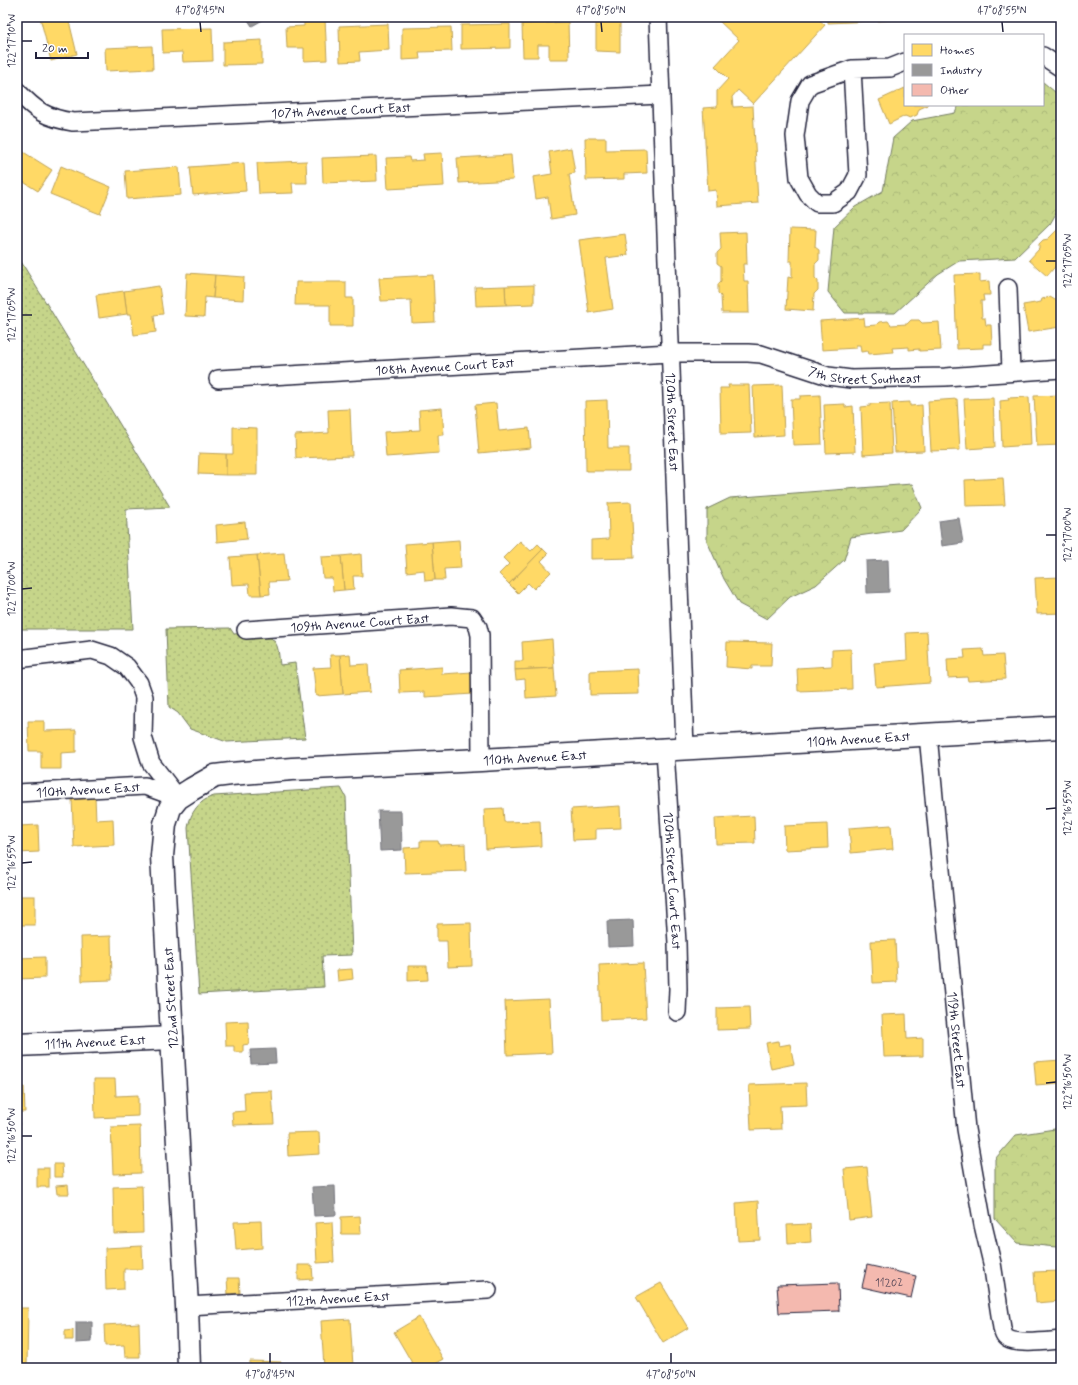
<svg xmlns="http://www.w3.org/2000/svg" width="1078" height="1385" font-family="Mynerve,sans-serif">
	<defs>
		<pattern id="grass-dots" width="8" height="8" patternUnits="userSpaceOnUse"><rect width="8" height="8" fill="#c6d58a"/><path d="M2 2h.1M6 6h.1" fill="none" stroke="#aab778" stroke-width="1.8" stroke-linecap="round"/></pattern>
		<pattern id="forest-crowns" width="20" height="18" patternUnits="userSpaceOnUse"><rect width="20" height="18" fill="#c6d58a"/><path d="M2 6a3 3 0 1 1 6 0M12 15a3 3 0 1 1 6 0" fill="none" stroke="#aab778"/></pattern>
	</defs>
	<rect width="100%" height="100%" fill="#fff"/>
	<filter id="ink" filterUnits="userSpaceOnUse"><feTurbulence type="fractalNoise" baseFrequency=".025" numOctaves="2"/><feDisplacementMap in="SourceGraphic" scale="8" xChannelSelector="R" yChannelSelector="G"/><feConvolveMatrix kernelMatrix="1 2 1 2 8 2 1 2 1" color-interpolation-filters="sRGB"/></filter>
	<g filter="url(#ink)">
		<g fill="url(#grass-dots)" stroke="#747c62">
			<polygon points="17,255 170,507 126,509 133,629 17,629"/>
			<path d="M 230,628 L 234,634 C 248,633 270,629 277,646 C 279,651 279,659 280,665 L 295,663 L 305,738 L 227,742 L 190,729 L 178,713 L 169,707 L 166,629 Z"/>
			<path d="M 341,788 L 346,797 L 352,955 L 322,956 L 324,987 L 199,994 L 188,828 C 190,813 199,800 214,796 Z"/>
		</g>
		<g fill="url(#forest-crowns)" stroke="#747c62">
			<polygon points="1043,82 1061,97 1061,205 1050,224 1015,258 959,261 938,274 895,313 845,313 828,292 834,227 855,207 883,191 893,138 912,121 955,113 959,105 1043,105"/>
			<polygon points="912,484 922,508 901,530 851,537 844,560 816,585 790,597 767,619 739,604 724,579 707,541 707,509 730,498"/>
			<polygon points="1061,1128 1061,1246 1056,1247 1017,1243 995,1219 995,1159 1016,1135"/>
		</g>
		<g fill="#ffd966" stroke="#bda259">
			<polygon points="40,17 68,17 77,54 51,61"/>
			<polygon points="596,17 620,17 620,52 596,51"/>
			<polygon points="719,17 816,17 825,25 753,104 738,90 732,97 733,107 753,106 758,203 717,206 716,190 708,191 703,108 717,107 717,91 728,79 715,66 739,40 717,19"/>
			<polygon points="828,17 923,17 923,19 828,23"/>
			<polygon points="325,19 327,60 304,61 304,48 287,48 286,27 304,26 304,20"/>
			<polygon points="568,22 569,59 549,59 549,45 538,45 538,57 523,57 522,24"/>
			<polygon points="388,24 389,50 359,52 360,61 340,62 339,26"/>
			<polygon points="510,24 510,48 461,49 461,25"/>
			<polygon points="451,27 452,51 419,52 420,59 402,60 402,28"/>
			<polygon points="212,28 213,61 183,62 182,52 163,53 162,29"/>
			<polygon points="262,40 262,64 223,65 223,42"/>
			<polygon points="152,46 153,69 106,71 105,48"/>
			<polygon points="905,88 905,105 928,105 919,109 917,115 910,118 905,116 889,124 879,100"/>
			<polygon points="585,138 606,138 606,150 646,149 647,173 624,174 624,179 586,180"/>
			<polygon points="17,148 52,170 38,191 17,178"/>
			<polygon points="571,148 575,173 569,174 575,215 551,219 548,197 536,199 533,177 552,174 549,152"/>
			<polygon points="442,153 444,186 388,189 386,158 409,157 410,161 424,160 423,154"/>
			<polygon points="511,155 513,180 459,183 457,158"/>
			<polygon points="376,156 377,181 323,183 322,158"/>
			<polygon points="306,161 307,183 292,183 293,193 259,194 257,163"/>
			<polygon points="244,163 246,191 193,195 190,167"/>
			<polygon points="61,166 111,187 100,214 50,194"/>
			<polygon points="179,167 181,195 127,199 125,171"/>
			<polygon points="1061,226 1061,260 1047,276 1029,260 1039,249 1039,244 1043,240 1048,239"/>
			<polygon points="790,229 816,230 815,247 819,250 819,260 815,264 815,278 818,281 818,290 814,294 813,311 786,309 788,277 792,278 792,261 789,261"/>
			<polygon points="746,232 747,264 743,264 744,281 748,281 749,313 722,313 721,296 718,293 718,284 721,281 721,266 717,263 717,253 721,249 720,233"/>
			<polygon points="625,234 628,255 606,258 613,309 589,313 579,240"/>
			<polygon points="187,273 215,275 213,298 205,297 204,317 185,316"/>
			<polygon points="980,274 980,282 989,281 990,295 983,295 984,301 981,301 982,318 985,318 986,325 991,325 992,344 983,344 983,348 957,349 954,275"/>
			<polygon points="215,275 244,277 243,300 213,298"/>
			<polygon points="433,275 435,322 412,323 411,300 381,301 379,278"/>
			<polygon points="296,282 346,282 346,298 353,298 353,326 330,326 330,305 295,305"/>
			<polygon points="534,285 534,304 506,305 505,286"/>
			<polygon points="159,286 163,314 154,315 156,332 134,335 131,314 127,314 124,291"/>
			<polygon points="505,286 506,305 476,306 475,287"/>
			<polygon points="124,291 127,314 99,318 96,295"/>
			<polygon points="1050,297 1055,300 1061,299 1061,324 1059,324 1060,327 1028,332 1023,305 1041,302 1042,299"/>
			<polygon points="864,318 865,326 876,325 879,322 888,321 891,325 907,324 911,320 919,320 922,323 939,322 941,350 919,351 919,349 909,350 909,347 892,348 893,352 869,354 868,351 861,352 860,345 856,345 856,348 822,350 820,321"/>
			<polygon points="728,385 749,385 751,433 721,434 720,388 729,388"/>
			<polygon points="782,385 784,435 755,437 753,386"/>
			<polygon points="820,395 822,444 793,445 791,399 800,399 800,396"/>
			<polygon points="1061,395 1061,445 1037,446 1034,396"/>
			<polygon points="1029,397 1031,445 1002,447 1000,401 1009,400 1008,398"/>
			<polygon points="993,398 995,447 967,449 964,399"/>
			<polygon points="957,399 960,450 931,451 928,401"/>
			<polygon points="607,400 608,448 629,448 629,471 586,471 585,401"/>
			<polygon points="910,402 910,406 922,405 924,451 895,452 892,403"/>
			<polygon points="496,403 499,431 529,428 531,448 479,453 475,405"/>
			<polygon points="890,403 892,453 863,455 861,407 870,406 870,404"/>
			<polygon points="845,404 845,407 853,406 855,452 826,453 824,405"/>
			<polygon points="442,408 444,435 438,435 439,453 386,457 384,432 420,430 419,410"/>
			<polygon points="350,409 352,456 296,458 295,435 329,433 328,410"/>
			<polygon points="233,427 257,428 257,475 226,475 226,454 233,454"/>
			<polygon points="199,453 226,454 226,475 198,474"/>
			<polygon points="1003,478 1005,505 966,506 965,480"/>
			<polygon points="631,502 634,558 591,559 591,540 609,539 608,503"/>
			<polygon points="245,522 247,539 217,542 216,525"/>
			<polygon points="459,540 461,568 444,569 445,580 435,580 432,542"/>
			<polygon points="520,541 531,551 538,544 543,549 509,584 499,574 509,564 503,558"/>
			<polygon points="432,542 435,580 425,581 424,570 407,572 405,544"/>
			<polygon points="543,549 548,554 541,561 551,572 534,589 528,583 518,593 509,584"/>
			<polygon points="284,553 287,581 269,582 270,594 261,595 257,555"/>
			<polygon points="361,554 362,576 353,576 354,589 344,590 341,556"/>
			<polygon points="257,555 261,595 250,595 249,584 232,585 230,557"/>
			<polygon points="341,556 344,590 333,591 332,578 323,578 321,557"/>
			<polygon points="1061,577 1061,613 1037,614 1035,578"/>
			<polygon points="927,632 930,683 876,687 874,663 907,660 906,633"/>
			<polygon points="552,639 554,668 515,670 515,661 523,661 522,642"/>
			<polygon points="727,642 772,643 771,666 752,666 752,669 726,667"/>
			<polygon points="851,649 852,689 798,691 797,668 832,666 832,650"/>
			<polygon points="983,649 984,656 1003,655 1005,679 968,681 967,677 948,678 947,659 965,658 964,650"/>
			<polygon points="350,654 351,665 368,664 370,692 343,694 340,655"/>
			<polygon points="330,655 340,655 343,694 316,696 313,668 331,667"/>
			<polygon points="442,667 442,674 472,672 473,694 425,697 425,692 400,693 399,670"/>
			<polygon points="554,668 556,696 526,698 525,679 516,680 515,670"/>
			<polygon points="638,669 639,694 590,695 590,671"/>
			<polygon points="28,721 44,721 44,731 76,730 76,752 61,753 61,769 41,769 41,751 29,751"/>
			<polygon points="95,797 96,820 113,819 114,845 74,847 72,798"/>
			<polygon points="620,806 621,828 596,829 596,839 573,840 571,809"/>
			<polygon points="503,808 504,822 540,821 541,846 486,849 484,809"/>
			<polygon points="754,816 755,843 716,844 715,818"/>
			<polygon points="17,817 18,817 19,826 38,825 39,852 17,853"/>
			<polygon points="827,824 828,848 785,850 784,826"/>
			<polygon points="891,825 893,849 851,853 849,828"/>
			<polygon points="420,841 438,841 439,845 465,844 466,871 405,873 404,848 420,847"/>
			<rect x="17" y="896" width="18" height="29"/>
			<polygon points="471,923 472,966 448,967 447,941 437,941 437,924"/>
			<polygon points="111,936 112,980 82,981 81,937"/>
			<polygon points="895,940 897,982 873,983 871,941"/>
			<polygon points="45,957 45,978 17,979 17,958"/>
			<polygon points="643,963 646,1018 601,1020 599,965"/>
			<polygon points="408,966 427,966 428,980 408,981"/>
			<polygon points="352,969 353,979 338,981 337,970"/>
			<polygon points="549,999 552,1053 507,1055 505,1001"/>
			<polygon points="749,1007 750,1029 717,1030 717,1008"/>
			<polygon points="906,1014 907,1039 923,1038 923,1056 884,1057 882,1015"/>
			<polygon points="248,1021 249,1044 243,1045 243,1052 234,1052 234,1046 226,1046 225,1022"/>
			<polygon points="778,1041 779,1046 790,1044 794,1064 771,1069 766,1043"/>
			<polygon points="1061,1060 1061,1083 1036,1085 1034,1062"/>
			<polygon points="94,1079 115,1079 116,1096 138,1095 138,1116 95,1118"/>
			<polygon points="806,1083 807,1105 780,1106 781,1129 751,1130 749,1085"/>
			<polygon points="17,1087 24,1087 25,1112 19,1112 20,1129 17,1129"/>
			<polygon points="272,1091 274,1124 233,1125 232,1112 245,1111 244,1092"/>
			<polygon points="140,1126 141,1173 113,1174 111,1127"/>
			<polygon points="319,1132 320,1154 288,1156 287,1133"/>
			<polygon points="54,1164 62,1164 63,1177 54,1177"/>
			<polygon points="867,1167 872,1217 849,1220 844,1169"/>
			<rect x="37" y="1168" width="12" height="19"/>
			<polygon points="68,1185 69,1194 57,1194 56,1186"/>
			<polygon points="142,1186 143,1233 114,1234 113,1187"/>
			<polygon points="758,1201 760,1240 738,1241 736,1203"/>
			<polygon points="360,1216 361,1234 341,1234 341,1217"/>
			<polygon points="261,1221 262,1248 236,1250 234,1222"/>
			<polygon points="332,1222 334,1262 317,1263 315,1223"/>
			<polygon points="810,1224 811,1242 788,1244 787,1225"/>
			<polygon points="142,1246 143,1269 124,1269 124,1289 106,1290 105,1248"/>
			<polygon points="298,1265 312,1265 313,1279 298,1280"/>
			<polygon points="1060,1271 1061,1301 1036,1303 1034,1272"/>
			<polygon points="227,1278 239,1278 240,1293 228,1294"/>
			<polygon points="661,1283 688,1328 663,1343 636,1297"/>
			<polygon points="17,1308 28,1308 27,1368 17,1368"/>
			<polygon points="419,1317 443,1359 427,1368 415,1368 394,1332"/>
			<polygon points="350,1319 353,1366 324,1368 321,1321"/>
			<polygon points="139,1323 140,1357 125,1357 124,1345 105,1346 104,1325"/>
			<polygon points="73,1330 73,1340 65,1340 65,1331"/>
			<polygon points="250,1361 281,1362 280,1368 250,1368"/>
		</g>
		<g fill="#999" stroke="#75757d">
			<polygon points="246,17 268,17 252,26"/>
			<polygon points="959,518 963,543 942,546 939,521"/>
			<polygon points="888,560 889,592 867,593 866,561"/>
			<polygon points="378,811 401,811 402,850 380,851"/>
			<polygon points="633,920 634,946 608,947 607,921"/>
			<polygon points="275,1049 276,1063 251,1064 250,1050"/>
			<polygon points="335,1186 336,1215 314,1216 312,1187"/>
			<polygon points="76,1322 92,1322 92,1342 76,1343"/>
		</g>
		<g fill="#f4b9af" stroke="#22223b">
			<polygon points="867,1265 916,1276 911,1298 862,1287"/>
			<polygon points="838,1283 839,1311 779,1313 777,1285"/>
		</g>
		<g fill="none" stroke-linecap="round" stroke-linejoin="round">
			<defs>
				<g id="minor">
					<path id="s1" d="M 658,17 L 685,748"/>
					<polyline points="1043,56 1061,68"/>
					<polyline points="852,69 858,175 849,192 833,203 817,203 808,194 799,178 795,136 800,101 810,84 852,69 890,68 905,62"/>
					<path id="s2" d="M 17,91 C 36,111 46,118 73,122 L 661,95"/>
					<polyline points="1008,288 1011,372"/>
					<path id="s3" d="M 218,379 L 670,353 L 748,353 L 761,354 L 828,376 L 851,379 L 945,377 L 1061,369"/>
					<path id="s4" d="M 246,630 L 451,616 L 472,618 L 478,627 L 480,635 L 481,760"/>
					<polyline points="17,659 92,650 111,656 127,667 139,683 144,697 143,737 151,763 178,798"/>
					<path id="s5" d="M 928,735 L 966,1129 L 983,1225 L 992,1263 L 1002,1328 C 1003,1333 1004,1337 1008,1339 C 1019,1345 1048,1341 1061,1340"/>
					<path id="s6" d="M 665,750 L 677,943 L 678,989 L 677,1012"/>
					<path id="s7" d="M 17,793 L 145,786 L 178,798"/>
					<path id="s8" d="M 187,1306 L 488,1290"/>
				</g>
				<g id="tertiary">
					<path id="s9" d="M 17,1045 L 172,1038"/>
					<path id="s10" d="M 189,1368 L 187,1306 L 162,856 L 165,824 L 170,808 L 178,798 L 192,789 L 215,776 L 231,774 L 292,769 L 481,760 L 1061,727"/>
				</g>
			</defs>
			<use href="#minor" stroke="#22223b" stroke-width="20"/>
			<use href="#tertiary" stroke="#22223b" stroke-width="25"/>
			<use href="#minor" stroke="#fff" stroke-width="17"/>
			<use href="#tertiary" stroke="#fff" stroke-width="22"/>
		</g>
	</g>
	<path fill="none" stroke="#22223b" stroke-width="1.5" d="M 200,22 L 201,32M 601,22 L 602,32M 1002,22 L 1003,32M 22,41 L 32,41M 1046,261 L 1056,261M 22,315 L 32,315M 1046,535 L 1056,535M 22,589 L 32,588M 1046,809 L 1056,808M 22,863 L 32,862M 1046,1083 L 1056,1082M 22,1136 L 32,1136M 270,1353 L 270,1363M 671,1353 L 671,1363"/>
	<g text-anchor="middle" stroke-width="4" stroke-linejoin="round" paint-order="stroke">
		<g font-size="11" fill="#564858">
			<text x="889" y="1286">11202</text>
		</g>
		<g font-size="13" fill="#22223b" stroke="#fff">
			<text dy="5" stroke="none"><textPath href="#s2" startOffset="334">107th Avenue Court East</textPath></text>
			<text dy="5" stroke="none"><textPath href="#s3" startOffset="227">108th Avenue Court East</textPath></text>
			<text dy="5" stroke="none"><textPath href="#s3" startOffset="651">7th Street Southeast</textPath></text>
			<text dy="5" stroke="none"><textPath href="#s1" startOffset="405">120th Street East</textPath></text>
			<text dy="5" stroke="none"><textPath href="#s4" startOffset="114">109th Avenue Court East</textPath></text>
			<text dy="5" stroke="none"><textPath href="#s10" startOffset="1262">110th Avenue East</textPath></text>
			<text dy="5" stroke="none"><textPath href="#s10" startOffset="938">110th Avenue East</textPath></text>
			<text dy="5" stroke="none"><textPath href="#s7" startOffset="71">110th Avenue East</textPath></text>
			<text dy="5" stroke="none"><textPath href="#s6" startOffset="131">120th Street Court East</textPath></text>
			<text transform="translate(170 998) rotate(-93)" y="5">122nd Street East</text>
			<text dy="5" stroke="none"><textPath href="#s5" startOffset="306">119th Street East</textPath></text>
			<text dy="5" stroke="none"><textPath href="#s9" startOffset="78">111th Avenue East</textPath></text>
			<text dy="5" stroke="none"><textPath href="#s8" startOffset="151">112th Avenue East</textPath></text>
		</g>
	</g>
	<rect width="1078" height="1385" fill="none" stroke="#fff" stroke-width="44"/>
	<rect x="904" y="34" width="140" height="72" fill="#ffffff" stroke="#a7a7b1"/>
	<rect x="912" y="44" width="20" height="12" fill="#ffd966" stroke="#a7a7b1"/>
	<text x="940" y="54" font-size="12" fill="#22223b">Homes</text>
	<rect x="912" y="64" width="20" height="12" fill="#999999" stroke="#a7a7b1"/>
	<text x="940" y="74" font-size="12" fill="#22223b">Industry</text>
	<rect x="912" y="84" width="20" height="12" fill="#f4b9af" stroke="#a7a7b1"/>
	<text x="940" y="94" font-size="12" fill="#22223b">Other</text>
	<path d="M36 52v6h52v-6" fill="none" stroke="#22223b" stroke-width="2"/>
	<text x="42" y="52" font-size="12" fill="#22223b" stroke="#ffffff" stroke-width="3" paint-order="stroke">20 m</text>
	<rect x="22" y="22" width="1034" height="1341" fill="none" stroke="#22223b" stroke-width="1.5"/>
	<g font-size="10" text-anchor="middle" fill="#22223b">
		<text x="200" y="14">47°08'45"N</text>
		<text x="601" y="14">47°08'50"N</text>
		<text x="1002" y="14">47°08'55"N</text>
		<text transform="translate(11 41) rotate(-90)" y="4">122°17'10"W</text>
		<text transform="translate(1067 261) rotate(-90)" y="4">122°17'05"W</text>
		<text transform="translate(11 315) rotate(-90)" y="4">122°17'05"W</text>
		<text transform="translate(1067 535) rotate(-90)" y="4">122°17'00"W</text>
		<text transform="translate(11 589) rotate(-90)" y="4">122°17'00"W</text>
		<text transform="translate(1067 808) rotate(-90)" y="4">122°16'55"W</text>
		<text transform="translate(11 863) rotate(-90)" y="4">122°16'55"W</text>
		<text transform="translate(1067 1082) rotate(-90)" y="4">122°16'50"W</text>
		<text transform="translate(11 1136) rotate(-90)" y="4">122°16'50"W</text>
		<text x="270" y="1378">47°08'45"N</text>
		<text x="671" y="1378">47°08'50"N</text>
	</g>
</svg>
